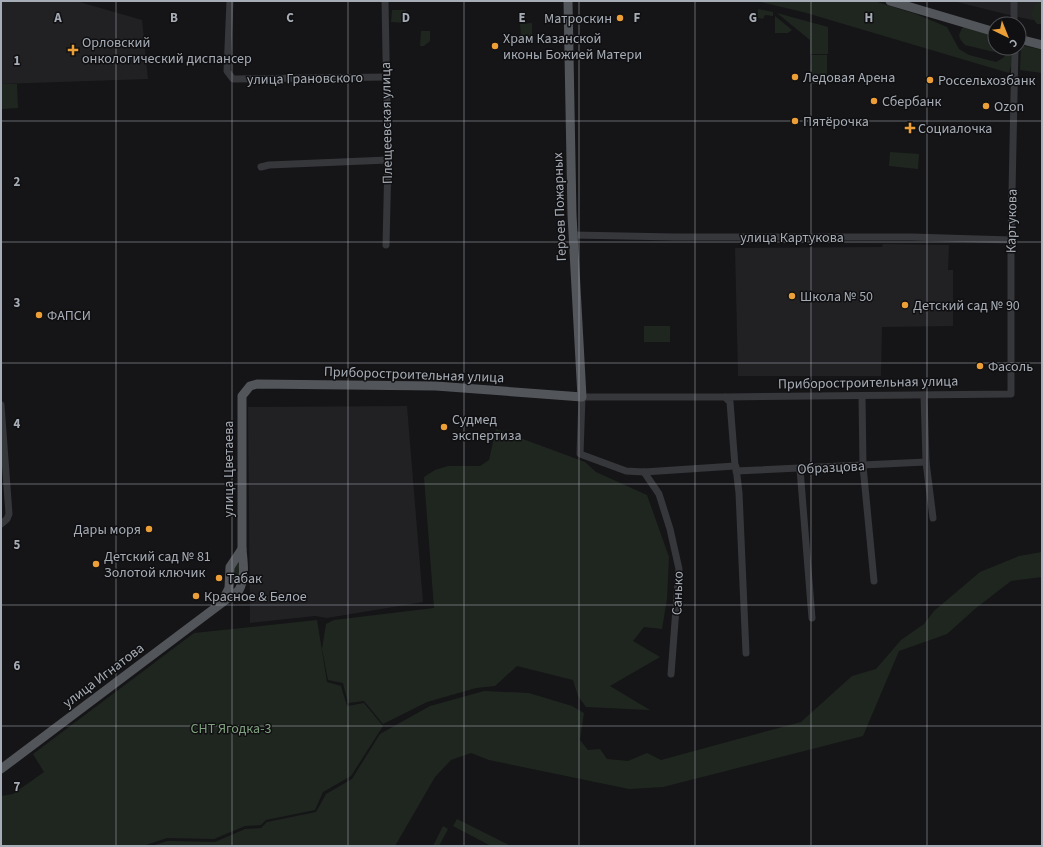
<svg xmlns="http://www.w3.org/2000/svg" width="1043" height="847" font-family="'Source Sans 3',sans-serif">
	<rect width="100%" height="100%" fill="#151517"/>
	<g fill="#212124">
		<polygon points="1,1 76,1 142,20 148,79 1,84"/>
		<polygon points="953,1 1042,1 1042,22 1005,14"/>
		<polygon points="883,244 949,245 948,270 953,270 953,326 882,327 881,376 738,376 735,248 882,247"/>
		<polygon points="407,406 423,602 327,618 315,616 250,623 248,407"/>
	</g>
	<g fill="#1f261f">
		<polygon points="757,1 874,1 916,14 947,27 959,49 969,55 996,62 1003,58 1011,48 1011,66 1009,73 803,12"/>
		<polygon points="1040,1 1042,1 1042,24 1037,24 1031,15 1034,5"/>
		<polygon points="758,9 773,12 773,16 765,15 763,19 759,18 758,17"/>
		<polygon points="392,10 406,10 405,23 391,22"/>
		<polygon points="777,13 828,27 828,54 810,54 810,40"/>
		<polygon points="775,16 792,30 788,33 775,33"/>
		<polygon points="532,23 532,36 521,37 520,24"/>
		<polygon points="965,27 995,36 995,48 1000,48 994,52 965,45 960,39 959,35 962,28"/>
		<polygon points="421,31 430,31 430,41 424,46 420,46"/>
		<polygon points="1021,45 1042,50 1042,73 1020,70"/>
		<polygon points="811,55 827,55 827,84 810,84"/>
		<polygon points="1,84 17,84 18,108 1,109"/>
		<polygon points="890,152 919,154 918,169 889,166"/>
		<rect x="644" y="326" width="26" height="16"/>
		<polygon points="496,429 585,462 596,472 647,495 669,557 667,599 662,629 644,627 633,641 660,657 610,686 650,710 586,707 578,696 573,680 517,666 495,686 476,688 427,702 383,724 364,701 348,703 343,683 328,680 322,649 326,624 334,620 434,608 424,477 435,470 448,466 480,466 489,460"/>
		<polygon points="1042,552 1042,577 1011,581 976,608 947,634 899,651 863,736 663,787 629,789 489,760 471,753 451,760 435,777 395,846 151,846 168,841 215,842 245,829 261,828 267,822 316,812 326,794 352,779 380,734 430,706 484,691 529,693 572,706 584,713 580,740 588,750 600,749 607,759 628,761 647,753 661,760 801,722 852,676 876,669 901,640 924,624 934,611 980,572 1019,556"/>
		<polygon points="237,564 240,565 239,584 234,584 232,583 232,569"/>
		<polygon points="317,620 327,682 341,686 347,706 364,703 383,726 351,776 323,792 315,810 266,820 261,825 245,826 214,839 167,838 143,846 1,846 1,796 13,794 44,772 33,754 194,633"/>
		<polygon points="457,819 511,846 491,846 453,826"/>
		<polygon points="443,826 448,829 439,846 433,846"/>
	</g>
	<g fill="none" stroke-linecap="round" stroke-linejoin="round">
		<g stroke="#36373b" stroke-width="7">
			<polyline points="230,1 227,71 233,79 386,77"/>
			<polyline points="385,1 388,160 386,245"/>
			<polyline points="1014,1 1014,24"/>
			<polyline points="261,167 269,165 388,160"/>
			<polyline points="573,235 675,237 912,237 1011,240"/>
			<polyline points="924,395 926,462 933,518"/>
			<polyline points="862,396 863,466 874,581"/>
			<polyline points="725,397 730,402 735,466 644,472 626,471 580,454 582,397 725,397 1011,394 1011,240 1015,48"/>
			<polyline points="1,405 9,514 7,519 1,524"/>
			<polyline points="736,467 739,493 746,653"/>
			<polyline points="800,469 812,618"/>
			<polyline points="736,471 926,462"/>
			<polyline points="644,472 659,494 670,529 679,569 671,674"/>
		</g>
		<g stroke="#52555a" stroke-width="9">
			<polyline points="890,1 995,32"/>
			<polyline points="1019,39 1042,45"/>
			<polyline points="223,600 229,588 230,567 242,549"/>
			<path d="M 1,769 L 239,590 C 246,577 243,562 242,549 L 242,396 L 250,386 L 257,384 L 436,386 L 582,397 L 572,215 L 568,1"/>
		</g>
	</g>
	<path fill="none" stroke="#a7adb6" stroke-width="1" stroke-opacity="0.55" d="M 116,1 L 116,846M 232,1 L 232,846M 348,1 L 348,846M 464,1 L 464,846M 579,1 L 579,846M 695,1 L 695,846M 811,1 L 811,846M 927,1 L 927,846M 1,121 L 1042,121M 1,242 L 1042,242M 1,363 L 1042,363M 1,484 L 1042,484M 1,605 L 1042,605M 1,726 L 1042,726"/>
	<g fill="#ec9e37" stroke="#101012" stroke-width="1.5">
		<circle cx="620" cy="18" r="4"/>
		<circle cx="495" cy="46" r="4"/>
		<path d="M71 44h4v4h4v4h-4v4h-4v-4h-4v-4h4z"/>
		<circle cx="795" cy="77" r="4"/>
		<circle cx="930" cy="80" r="4"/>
		<circle cx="874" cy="101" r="4"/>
		<circle cx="986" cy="106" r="4"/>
		<circle cx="795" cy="121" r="4"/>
		<path d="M908 122h4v4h4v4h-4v4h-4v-4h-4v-4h4z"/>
		<circle cx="792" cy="296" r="4"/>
		<circle cx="905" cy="305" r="4"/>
		<circle cx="39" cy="315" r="4"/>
		<circle cx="980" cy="366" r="4"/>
		<circle cx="444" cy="427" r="4"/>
		<circle cx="149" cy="529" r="4"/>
		<circle cx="96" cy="564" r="4"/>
		<circle cx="219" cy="578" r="4"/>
		<circle cx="196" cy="596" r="4"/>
	</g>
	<g text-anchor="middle" stroke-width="3" stroke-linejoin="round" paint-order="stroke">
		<g font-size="14" fill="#a7adb6" stroke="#101012" text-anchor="start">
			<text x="612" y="23" text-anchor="end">Матроскин</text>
			<text x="503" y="43">Храм Казанской<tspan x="503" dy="16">иконы Божией Матери</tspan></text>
			<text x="82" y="47">Орловский<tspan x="82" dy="16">онкологический диспансер</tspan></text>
			<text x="803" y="82">Ледовая Арена</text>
			<text x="938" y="85">Россельхозбанк</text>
			<text x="882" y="106">Сбербанк</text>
			<text x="994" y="111">Ozon</text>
			<text x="803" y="126">Пятёрочка</text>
			<text x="918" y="133">Социалочка</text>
			<text x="800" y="301">Школа № 50</text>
			<text x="913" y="310">Детский сад № 90</text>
			<text x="47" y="320">ФАПСИ</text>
			<text x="988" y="371">Фасоль</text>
			<text x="452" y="424">Судмед<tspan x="452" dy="16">экспертиза</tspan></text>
			<text x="141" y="534" text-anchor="end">Дары моря</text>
			<text x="104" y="561">Детский сад № 81<tspan x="104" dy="16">Золотой ключик</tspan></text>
			<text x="227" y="583">Табак</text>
			<text x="204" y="601">Красное &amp; Белое</text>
		</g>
		<g font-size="14" fill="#a7adb6" stroke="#101012">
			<text transform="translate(305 78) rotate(-1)" y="5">улица Грановского</text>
			<text transform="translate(386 123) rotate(-91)" y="5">Плещеевская улица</text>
			<text transform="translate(559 207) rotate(-92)" y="5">Героев Пожарных</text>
			<text transform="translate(1011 221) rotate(-89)" y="5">Картукова</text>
			<text x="792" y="242">улица Картукова</text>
			<text transform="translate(414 374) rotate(2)" y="5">Приборостроительная улица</text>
			<text transform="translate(868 382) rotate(-1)" y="5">Приборостроительная улица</text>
			<text transform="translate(831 467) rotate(-3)" y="5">Образцова</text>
			<text transform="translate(228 469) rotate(-90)" y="5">улица Цветаева</text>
			<text transform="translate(677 593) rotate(-88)" y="5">Санько</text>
			<text transform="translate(103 675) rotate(-37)" y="5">улица Игнатова</text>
		</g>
		<g font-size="14" fill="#80a17f" stroke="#101012">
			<text x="231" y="733">СНТ Ягодка-3</text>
		</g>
	</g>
	<g font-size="13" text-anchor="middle" font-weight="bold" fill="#a7adb6" stroke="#101012" stroke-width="3" stroke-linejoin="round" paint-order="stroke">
		<text x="58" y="22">A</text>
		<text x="174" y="22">B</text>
		<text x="290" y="22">C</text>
		<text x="406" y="22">D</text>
		<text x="522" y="22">E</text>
		<text x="637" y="22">F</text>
		<text x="753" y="22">G</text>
		<text x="869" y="22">H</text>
		<text x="17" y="65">1</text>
		<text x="17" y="186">2</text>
		<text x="17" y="307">3</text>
		<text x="17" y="428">4</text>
		<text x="17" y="549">5</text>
		<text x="17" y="670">6</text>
		<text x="17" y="791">7</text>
	</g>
	<rect width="1043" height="847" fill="none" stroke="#a7adb6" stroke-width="4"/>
	<g transform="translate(1007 36) rotate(137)"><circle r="19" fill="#101012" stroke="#4c4f54"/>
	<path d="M0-3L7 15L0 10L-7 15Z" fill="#ec9e37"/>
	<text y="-6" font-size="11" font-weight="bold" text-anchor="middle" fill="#a7adb6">С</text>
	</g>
</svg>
